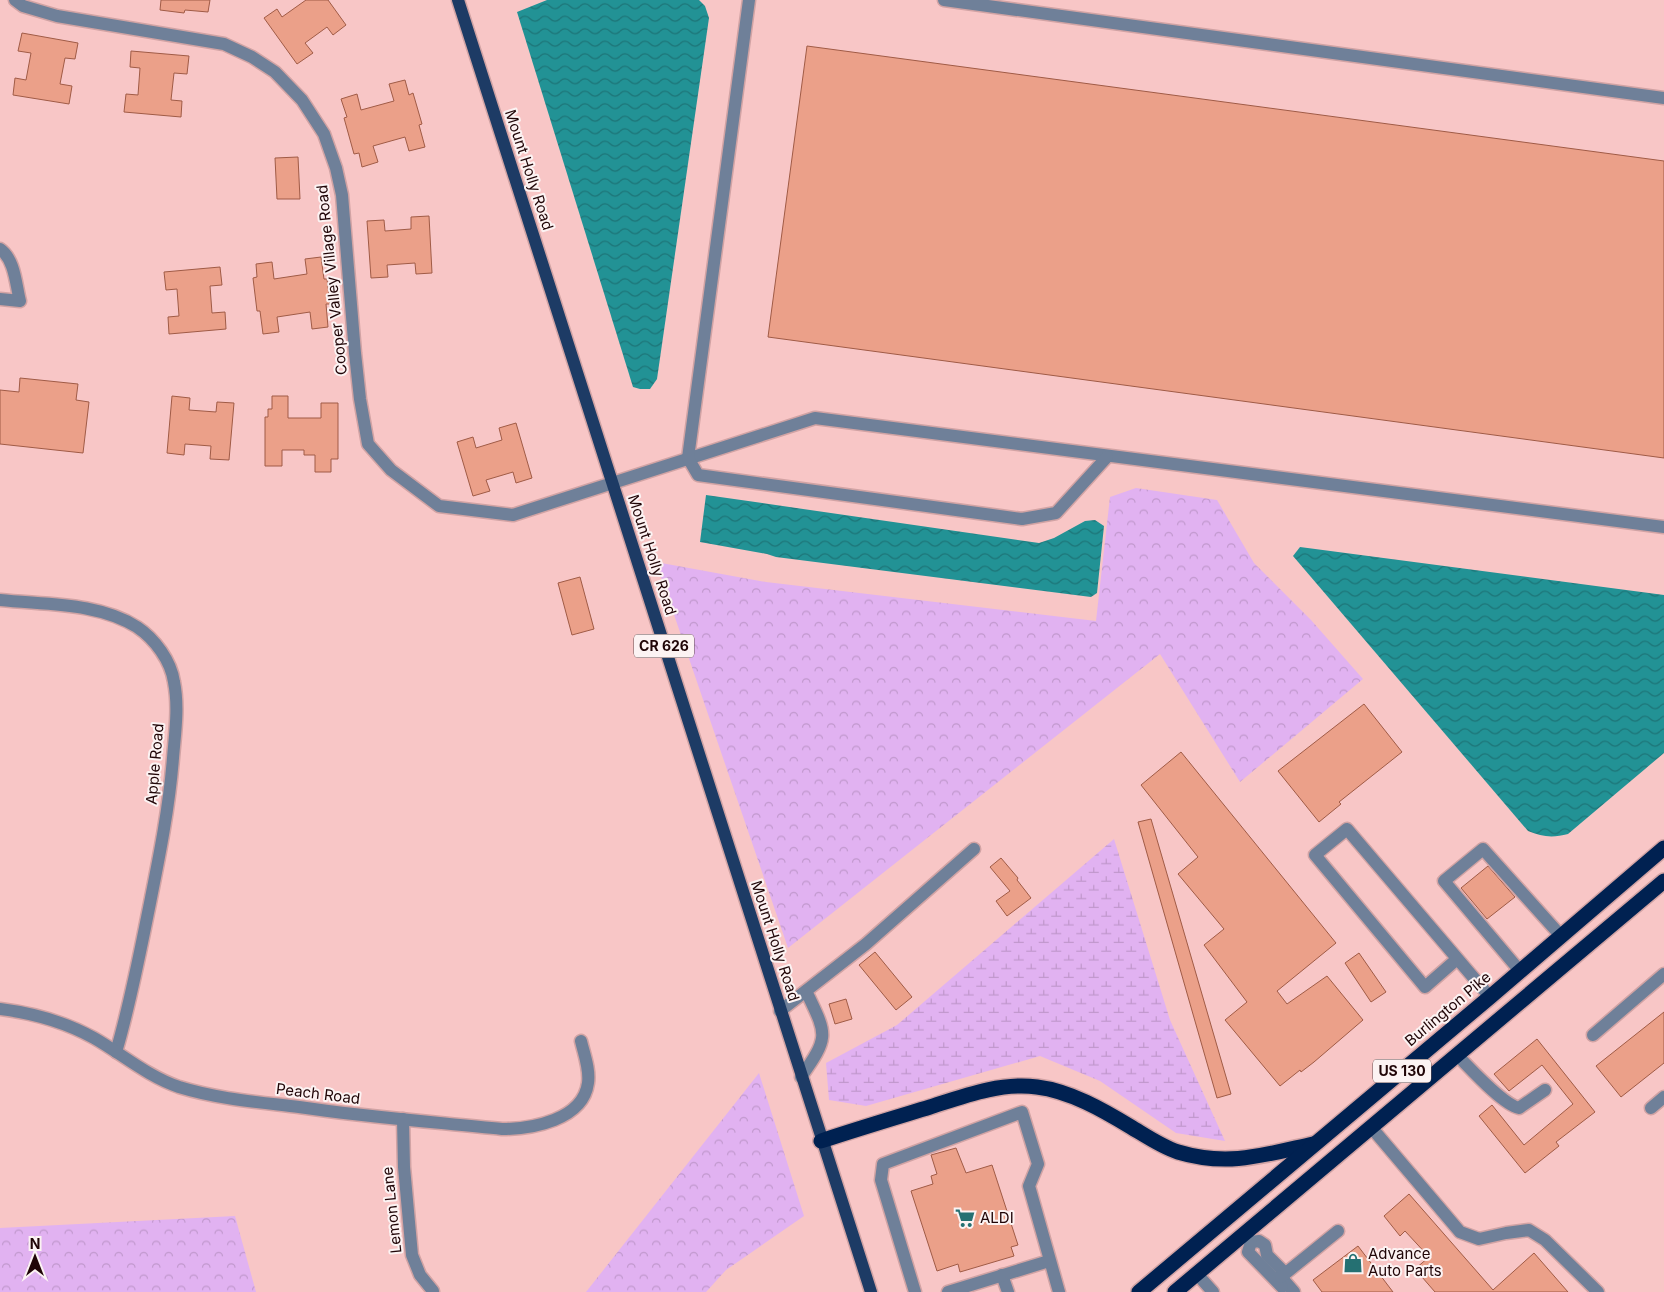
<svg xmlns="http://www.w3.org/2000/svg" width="1664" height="1292" font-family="Inter,sans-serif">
	<defs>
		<pattern id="forest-crowns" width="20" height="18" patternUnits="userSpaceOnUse" patternTransform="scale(1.25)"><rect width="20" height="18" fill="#e1b2f1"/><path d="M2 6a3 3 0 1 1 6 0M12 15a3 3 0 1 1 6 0" fill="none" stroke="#c198cd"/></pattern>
		<pattern id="wetland-marsh" width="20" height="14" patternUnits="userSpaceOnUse" patternTransform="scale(1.25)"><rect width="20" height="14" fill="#e1b2f1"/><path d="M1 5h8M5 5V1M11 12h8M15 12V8" fill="none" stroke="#c198cd"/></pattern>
		<pattern id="water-waves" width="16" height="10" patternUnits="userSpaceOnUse" patternTransform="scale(1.25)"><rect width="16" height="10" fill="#229295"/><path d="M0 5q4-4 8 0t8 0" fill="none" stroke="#1d7578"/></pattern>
	</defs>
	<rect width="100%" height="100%" fill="#f8c6c6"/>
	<g fill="url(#forest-crowns)">
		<polygon points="1136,488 1217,500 1254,563 1311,620 1363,679 1240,782 1160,654 788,948 656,562 766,582 1096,621 1110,497"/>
		<polygon points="759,1073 804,1216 726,1270 706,1292 586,1292"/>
		<polygon points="235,1216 256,1292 0,1292 0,1228"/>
	</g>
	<polygon fill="url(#wetland-marsh)" points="1114,839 1170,1020 1225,1141 1176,1133 1100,1081 1040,1056 866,1106 829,1100 826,1063 897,1025"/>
	<g fill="url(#water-waves)">
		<polygon points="547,0 699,0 705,6 709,18 657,379 650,389 640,389 633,387 517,12"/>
		<polygon points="706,495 1039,543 1054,538 1085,521 1095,520 1104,526 1097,593 1091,597 776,557 767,554 700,542"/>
		<path d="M 1300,547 L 1664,595 L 1664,753 L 1568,834 C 1553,838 1542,837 1528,831 L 1293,556 Z"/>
	</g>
	<g fill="#eba089" stroke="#a05b46">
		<polygon points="161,0 210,0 208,12 185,10 184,13 160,10"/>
		<polygon points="306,0 328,0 346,25 333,35 327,27 305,43 313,53 297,64 264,18 277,9 282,17"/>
		<polygon points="22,33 78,43 75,59 65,58 60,84 72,86 69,104 13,95 15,78 26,80 31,53 18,51"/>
		<polygon points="807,46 1664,161 1664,458 768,337"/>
		<polygon points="131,51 189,56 187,74 174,73 171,100 182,101 181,117 124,112 126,94 138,95 140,68 130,67"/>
		<polygon points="405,80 409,95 413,93 422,124 419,125 425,147 409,151 405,137 373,146 378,162 362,167 359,153 354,154 344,118 347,117 341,99 357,94 361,110 394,101 389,84"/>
		<polygon points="298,157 300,199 277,199 275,158"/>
		<polygon points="429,216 432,273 416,274 415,263 387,265 388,277 371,278 367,221 384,220 385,231 411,229 411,217"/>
		<polygon points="321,257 324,279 327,279 330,304 326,304 328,327 312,329 310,312 277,317 279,332 263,334 260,311 257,311 253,278 257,277 256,264 272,262 274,279 307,274 305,259"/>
		<polygon points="220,267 222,285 210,286 212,313 225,312 226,329 169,334 168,317 179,316 177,289 166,290 164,272"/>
		<polygon points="20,378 78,384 76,400 89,402 83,453 0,444 0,390 19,392"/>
		<polygon points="172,396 190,398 189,410 216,412 217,402 234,403 229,460 210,459 211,446 185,444 184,455 167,453"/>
		<polygon points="272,396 288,396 288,418 321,418 321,403 338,403 338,459 331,459 331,472 315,472 315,455 304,455 304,450 282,450 282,466 265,466 265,417 268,417 268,409 272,409"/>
		<polygon points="516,423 532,478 516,483 513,472 486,480 490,491 473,496 457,442 473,437 476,448 502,440 499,428"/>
		<polygon points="580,577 594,629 572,635 558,583"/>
		<polygon points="1364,704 1402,752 1339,802 1341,804 1319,822 1278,771"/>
		<polygon points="1181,752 1336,943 1277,991 1287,1004 1327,976 1363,1020 1314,1062 1301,1072 1300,1070 1280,1086 1225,1020 1247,1002 1204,945 1224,929 1178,874 1198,857 1141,785"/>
		<polygon points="1151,819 1231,1094 1217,1098 1138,822"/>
		<polygon points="1001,858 1018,878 1017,880 1031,898 1007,916 996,901 1010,891 990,867"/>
		<polygon points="1488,866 1515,897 1487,919 1461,888"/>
		<polygon points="875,952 912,997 896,1010 859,965"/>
		<polygon points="1359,953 1386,992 1371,1002 1345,963"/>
		<polygon points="846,999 852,1019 835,1024 829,1004"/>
		<polygon points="1664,1012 1664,1063 1621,1097 1596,1066"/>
		<polygon points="1537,1039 1595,1112 1556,1142 1559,1146 1525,1173 1479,1116 1492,1105 1524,1145 1573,1104 1542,1065 1509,1091 1494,1074"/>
		<polygon points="956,1148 966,1173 992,1165 1018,1245 1011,1247 1014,1256 960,1272 958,1264 937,1271 911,1191 933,1184 931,1176 937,1174 931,1155"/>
		<polygon points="1409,1194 1493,1290 1534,1253 1568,1292 1435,1292 1415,1269 1429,1257 1405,1231 1400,1236 1384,1216"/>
		<polygon points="1358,1246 1393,1292 1322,1292 1313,1280"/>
	</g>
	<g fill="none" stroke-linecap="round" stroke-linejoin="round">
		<defs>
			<g id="minor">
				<polyline points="15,0 23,6 57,16 224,44 252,57 275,72 302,100 324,134 336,168 342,195 355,353 360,399 368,444 391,470 439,506 513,515 815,418 1664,527"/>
				<polyline points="749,0 688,458 698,475 1022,519 1056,513 1107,457"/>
				<polyline points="944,0 1664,98"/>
				<path d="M 0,249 C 15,259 16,286 20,301 L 0,299"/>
				<path d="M 0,600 C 45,605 97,602 137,627 C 155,639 171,661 174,682 C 179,707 175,733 173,758 C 169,809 159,858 149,908 C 139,957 130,1005 116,1052"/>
				<polyline points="1457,959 1425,987 1315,855 1347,829 1490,997"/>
				<polyline points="1520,971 1444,881 1483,849 1561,936"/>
				<path d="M 0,1009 C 32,1013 65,1022 94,1038 C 122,1054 147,1076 179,1087 C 218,1099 258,1102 299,1107 C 366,1117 434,1122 502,1129 C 532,1129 583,1120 588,1083 C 590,1069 584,1054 581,1041"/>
				<polyline points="780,1011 866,944 974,849"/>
				<polyline points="1593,1035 1664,974"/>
				<path d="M 1457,1055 C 1470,1068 1502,1104 1519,1108 L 1545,1090"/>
				<path d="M 801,1077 C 830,1036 827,1035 806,991"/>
				<polyline points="1651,1108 1664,1097"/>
				<polyline points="403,1119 404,1167 412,1255 420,1275 433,1291"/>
				<polyline points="1371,1127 1460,1232 1479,1239 1506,1233 1529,1230 1545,1240 1598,1292"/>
				<polyline points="1251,1242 1259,1241 1265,1245 1267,1255 1282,1270 1281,1277 1294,1292"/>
				<polyline points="1251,1242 1248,1252 1282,1287"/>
				<polyline points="1197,1274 1213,1292"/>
				<polyline points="1002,1275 1008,1292"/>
				<polyline points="1281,1277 1338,1231"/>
				<polyline points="915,1292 881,1180 883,1164 1022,1112 1038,1164 1029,1186 1059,1292"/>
				<polyline points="948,1292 1049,1261"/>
			</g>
			<polyline id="major" points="458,0 871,1292"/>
			<g id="highway">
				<path d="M 821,1141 C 857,1129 894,1118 930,1107 C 964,1096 1001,1082 1037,1087 C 1070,1091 1103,1110 1131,1127 C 1146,1136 1162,1147 1178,1152 C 1228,1167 1264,1155 1313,1144"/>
				<polyline points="1139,1292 1490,997 1664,848"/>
				<polyline points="1175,1292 1664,881"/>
			</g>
		</defs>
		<use href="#minor" stroke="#d1a3a4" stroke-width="15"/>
		<use href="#major" stroke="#d1a3a4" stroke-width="15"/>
		<use href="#highway" stroke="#d1a3a4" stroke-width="18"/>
		<use href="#minor" stroke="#6f8099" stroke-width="12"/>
		<use href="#major" stroke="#1d3b65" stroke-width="12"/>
		<use href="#highway" stroke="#002151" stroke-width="15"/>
	</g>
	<defs>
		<symbol id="supermarket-bare" viewBox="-9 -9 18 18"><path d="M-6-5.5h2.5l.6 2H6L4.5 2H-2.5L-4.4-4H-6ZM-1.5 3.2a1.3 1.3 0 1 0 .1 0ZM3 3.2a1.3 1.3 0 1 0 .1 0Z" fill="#257072" stroke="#fcf3f3" stroke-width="2.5" paint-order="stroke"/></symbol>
		<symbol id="shop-bare" viewBox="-9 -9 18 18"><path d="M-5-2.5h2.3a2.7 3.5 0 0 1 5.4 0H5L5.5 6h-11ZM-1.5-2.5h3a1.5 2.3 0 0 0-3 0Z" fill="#257072" stroke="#fcf3f3" stroke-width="2.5" paint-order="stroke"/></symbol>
	</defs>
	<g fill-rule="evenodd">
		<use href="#supermarket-bare" x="951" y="1204" width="28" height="28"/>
		<use href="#shop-bare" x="1339" y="1249" width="28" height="28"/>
	</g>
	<g text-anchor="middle" stroke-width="4" stroke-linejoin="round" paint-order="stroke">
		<g fill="#fcf3f3" stroke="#624c4e" stroke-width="1">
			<rect x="634" y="634.5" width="60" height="23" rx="4"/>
			<rect x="1373" y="1059.5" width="58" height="23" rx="4"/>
		</g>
		<g font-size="14" font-weight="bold" fill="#200507">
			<text x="664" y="651">CR 626</text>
			<text x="1402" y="1076">US 130</text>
		</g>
		<g font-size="15" fill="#200507" stroke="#fcf3f3">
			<text transform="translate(529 170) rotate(72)" y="5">Mount Holly Road</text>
			<text transform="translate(332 280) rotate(-96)" y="5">Cooper Valley Village Road</text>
			<text transform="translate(652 555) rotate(72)" y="5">Mount Holly Road</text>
			<text transform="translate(155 764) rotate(-85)" y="5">Apple Road</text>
			<text transform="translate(775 941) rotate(72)" y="5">Mount Holly Road</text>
			<text transform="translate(1448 1009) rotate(-40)" y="5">Burlington Pike</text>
			<text transform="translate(318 1094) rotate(7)" y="5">Peach Road</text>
			<text transform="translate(392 1210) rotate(-96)" y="5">Lemon Lane</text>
		</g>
		<g font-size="15" fill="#200507" stroke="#fcf3f3" text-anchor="start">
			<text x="980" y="1223">ALDI</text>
			<text x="1368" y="1259">Advance<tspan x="1368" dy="17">Auto Parts</tspan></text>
		</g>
	</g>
	<g transform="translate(35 1257)" stroke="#fcf3f3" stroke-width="4" paint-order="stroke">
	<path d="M0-4L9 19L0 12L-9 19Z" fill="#200507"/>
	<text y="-8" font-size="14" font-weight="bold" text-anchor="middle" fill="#200507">N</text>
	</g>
</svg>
